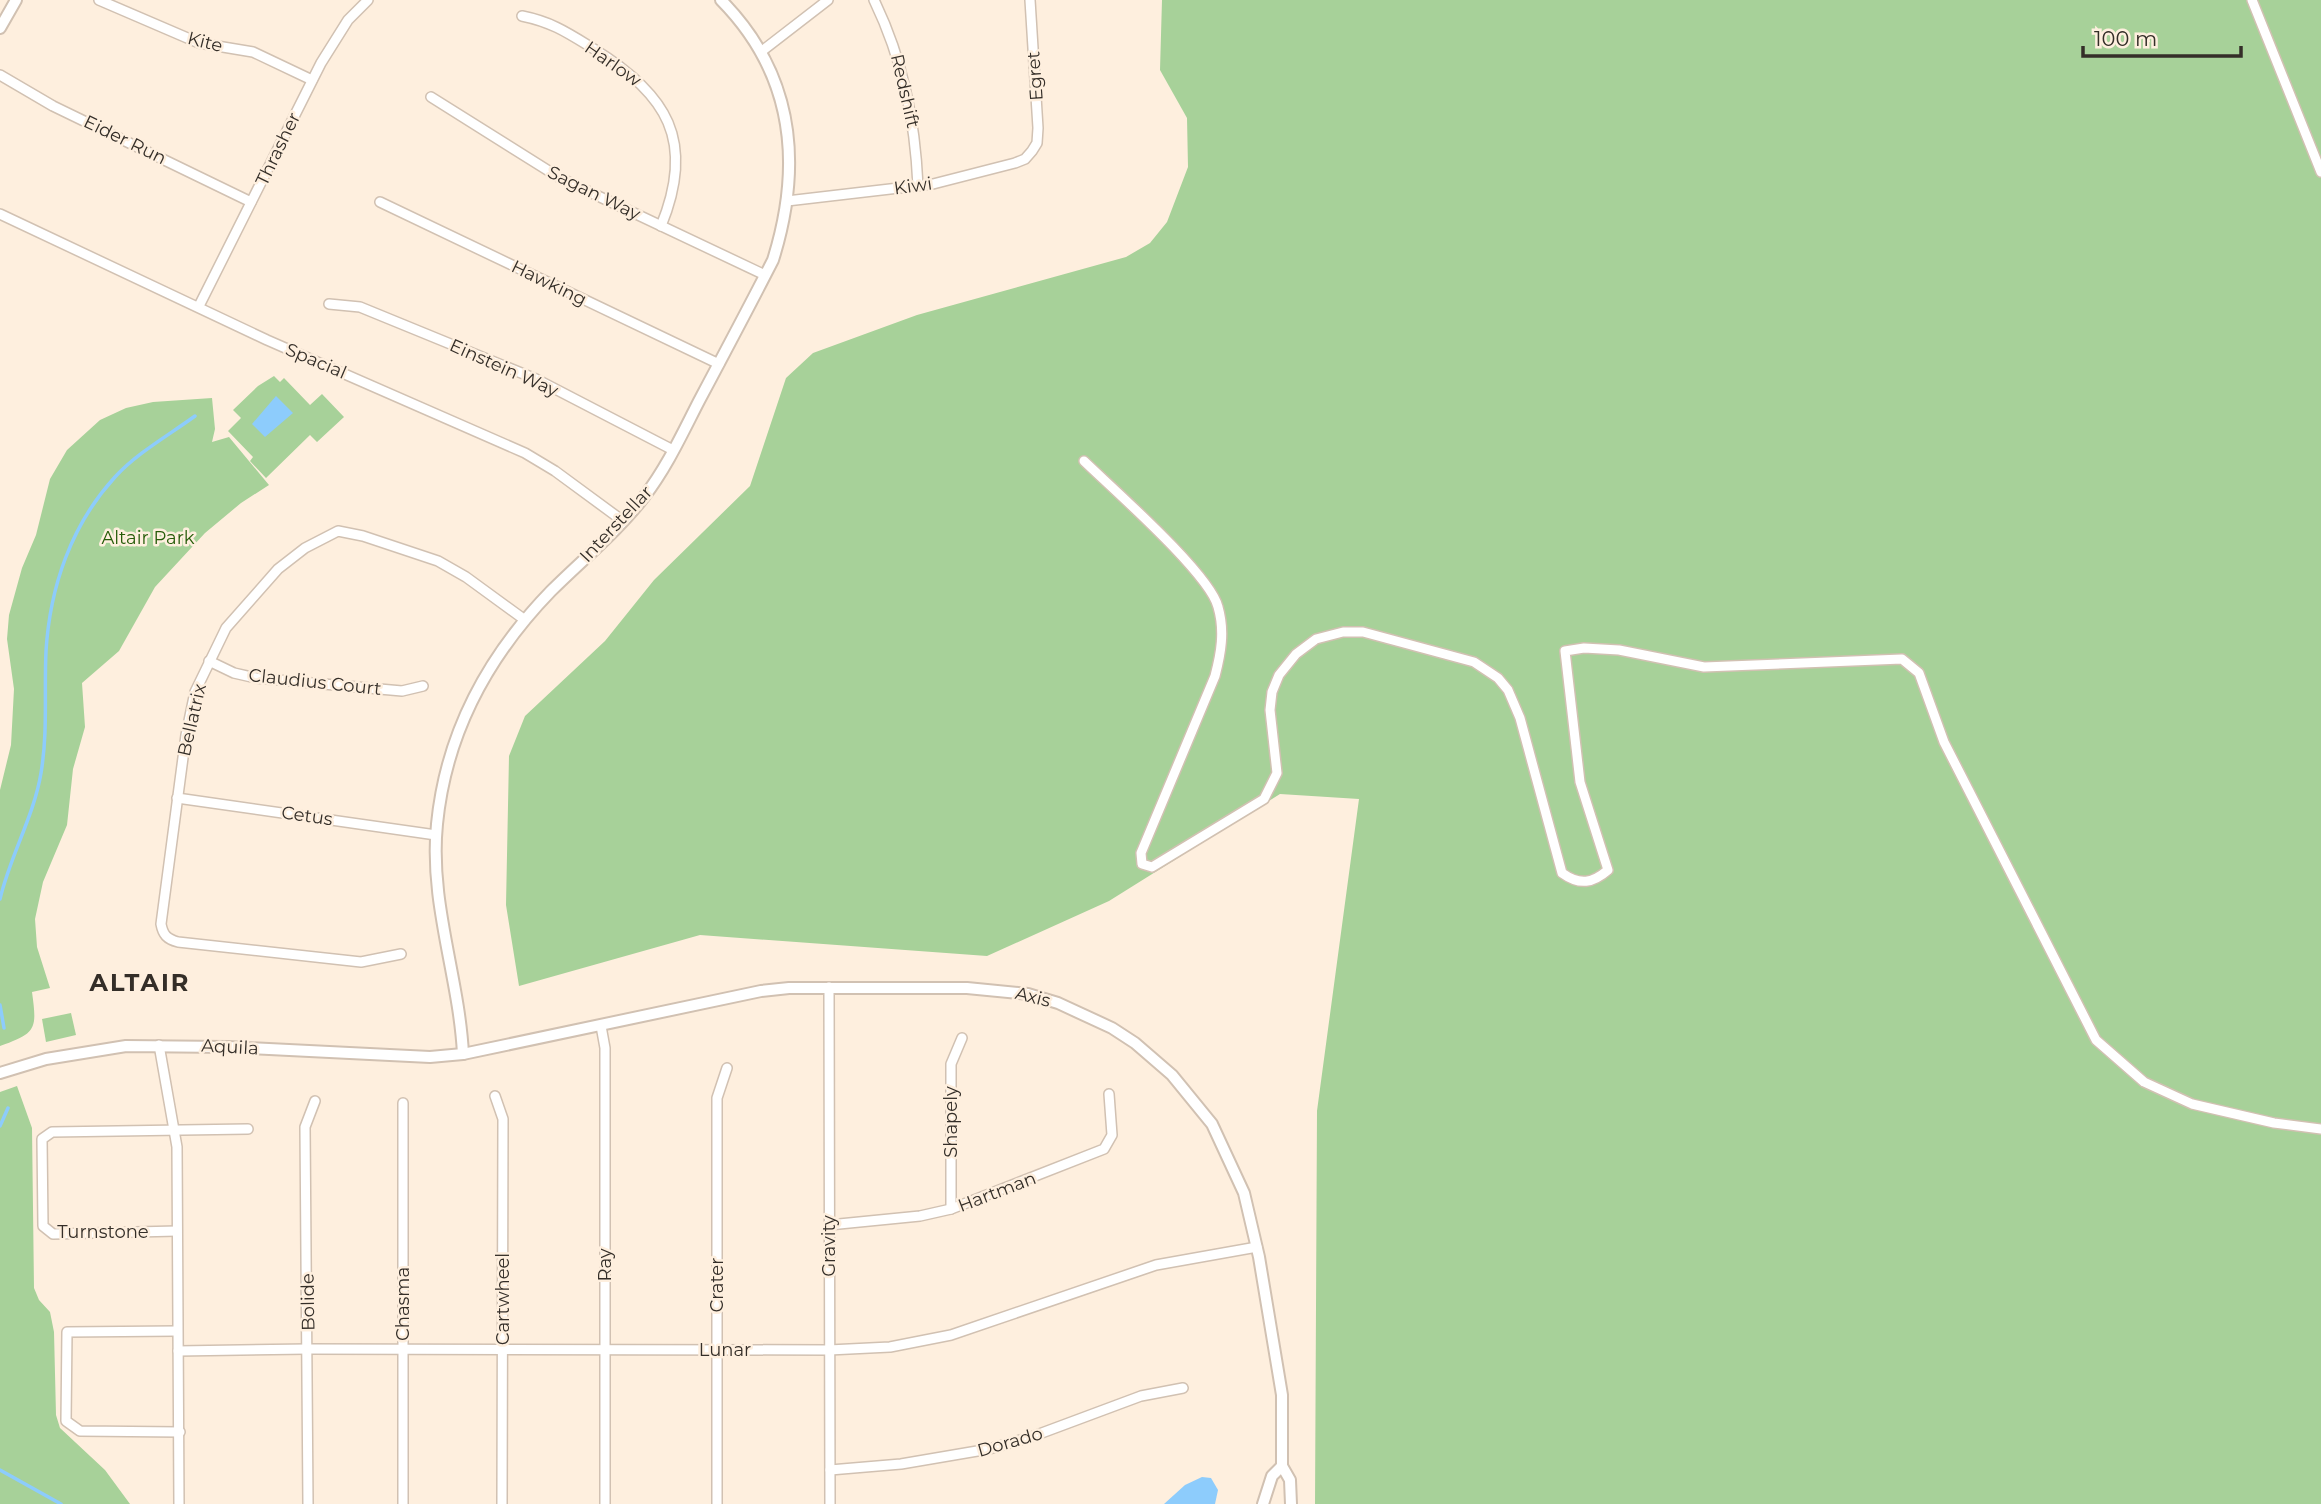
<svg xmlns="http://www.w3.org/2000/svg" width="2321" height="1504" font-family="Montserrat,sans-serif">
	<rect width="100%" height="100%" fill="#feefde"/>
	<g fill="#a7d199">
		<polygon points="1162,0 2321,0 2321,1504 1315,1504 1317,1111 1359,799 1280,794 1109,901 987,956 700,935 519,986 506,905 509,756 525,716 605,641 654,580 750,486 786,378 813,353 917,315 1126,257 1150,243 1167,222 1188,167 1187,118 1160,70"/>
		<polygon points="274,376 280,382 284,378 310,405 322,394 344,417 317,442 310,435 266,478 250,461 253,457 228,431 241,418 233,410 258,386"/>
		<path d="M 212,398 L 215,429 L 212,442 L 229,437 L 269,485 L 241,503 L 205,533 L 155,587 L 119,651 L 82,683 L 85,727 L 73,769 L 67,825 L 43,882 L 35,919 L 37,947 L 50,988 L 32,992 C 37,1029 37,1033 0,1046 L 0,790 L 11,745 L 14,689 L 7,639 L 9,615 L 22,568 L 36,535 L 50,479 L 67,450 L 100,420 L 126,408 L 153,402 Z"/>
		<polygon points="71,1013 76,1035 46,1042 42,1019"/>
		<polygon points="17,1086 32,1128 34,1288 39,1300 50,1312 54,1332 56,1415 60,1428 105,1470 130,1504 0,1504 0,1092"/>
	</g>
	<g fill="#8dccfc">
		<polygon points="276,396 293,413 265,437 252,424"/>
		<polygon points="1202,1477 1211,1478 1218,1490 1215,1504 1164,1504 1185,1485"/>
	</g>
	<g fill="none" stroke-linecap="round" stroke-linejoin="round">
		<g stroke="#8dccfc" stroke-width="3.5">
			<path d="M 0,899 C 10,856 34,816 41,773 C 48,732 44,692 46,651 C 50,587 71,525 115,477 C 137,453 169,435 195,416"/>
			<polyline points="0,1005 4,1028"/>
			<polyline points="0,1126 8,1108"/>
			<polyline points="0,1470 61,1504"/>
		</g>
		<defs>
			<g id="minor">
				<polyline points="99,0 199,43 253,52 312,80"/>
				<path d="M 874,0 C 903,60 915,120 918,186"/>
				<polyline points="2252,0 2321,172"/>
				<path d="M 522,16 C 552,22 568,33 594,49 C 667,94 696,141 661,226"/>
				<polyline points="762,51 828,0"/>
				<polyline points="0,75 53,106 251,202"/>
				<polyline points="431,97 560,178 765,275"/>
				<polyline points="787,201 933,184 1015,163 1025,159 1032,151 1037,143 1038,128 1030,0"/>
				<polyline points="380,202 719,364"/>
				<polyline points="0,214 267,340 525,453 555,471 623,521"/>
				<polyline points="329,304 360,307 536,379 673,450"/>
				<polyline points="199,306 321,63 348,20 368,0"/>
				<path d="M 1084,461 C 1113,489 1210,574 1218,607 C 1225,631 1221,653 1215,676 L 1141,853 L 1142,864 L 1152,867 L 1264,799 L 1277,773 L 1270,710 L 1272,692 L 1279,675 L 1296,654 L 1316,639 L 1343,632 L 1363,632 L 1474,662 L 1498,678 L 1508,690 L 1520,718 L 1562,873 C 1580,886 1593,883 1608,870 L 1580,782 L 1565,651 L 1584,648 L 1619,650 L 1704,667 L 1902,659 L 1919,673 L 1944,742 L 2096,1040 L 2144,1082 L 2192,1104 L 2274,1123 L 2321,1129"/>
				<polyline points="209,661 234,673 256,678 402,691 423,686"/>
				<polyline points="177,798 436,835"/>
				<path d="M 401,954 L 361,962 L 178,942 C 167,939 163,935 161,924 L 186,735 L 195,692 L 226,628 L 278,569 L 305,548 L 338,531 L 363,536 L 438,561 L 466,577 L 525,620"/>
				<polyline points="829,987 830,1504"/>
				<polyline points="601,1026 605,1048 605,1504"/>
				<polyline points="159,1045 177,1147 179,1504"/>
				<polyline points="495,1096 503,1119 502,1504"/>
				<polyline points="403,1103 403,1504"/>
				<polyline points="951,1209 951,1064 962,1038"/>
				<polyline points="829,1225 920,1216 951,1209 1104,1149 1112,1135 1109,1094"/>
				<polyline points="177,1231 53,1234 43,1226 42,1139 52,1132 248,1129"/>
				<polyline points="177,1331 67,1332 66,1421 80,1431 180,1432"/>
				<polyline points="178,1351 308,1349 829,1350 890,1347 951,1335 1156,1265 1257,1247"/>
				<polyline points="830,1470 901,1464 989,1449 1031,1437 1141,1396 1183,1388"/>
				<polyline points="308,1504 305,1127 315,1101"/>
				<polyline points="717,1504 717,1098 727,1068"/>
			</g>
			<g id="tertiary">
				<polyline points="0,28 16,0"/>
				<path d="M 463,1054 C 459,976 429,903 437,824 C 446,733 488,656 551,591 C 582,560 617,532 644,497 C 667,467 682,434 699,401 C 724,354 749,307 773,260 C 803,164 794,74 721,0"/>
				<polyline points="0,1073 46,1059 126,1046 228,1047 430,1057 463,1054 761,991 789,988 967,988 1028,994 1058,1003 1112,1028 1135,1043 1172,1075 1212,1124 1244,1193 1259,1257 1282,1395 1282,1466 1290,1480 1291,1504"/>
				<polyline points="1263,1504 1272,1476 1282,1466"/>
			</g>
		</defs>
		<use href="#minor" stroke="#d1c1b2" stroke-width="12"/>
		<use href="#tertiary" stroke="#d1c1b2" stroke-width="14"/>
		<use href="#minor" stroke="#fff" stroke-width="9"/>
		<use href="#tertiary" stroke="#fff" stroke-width="10"/>
	</g>
	<g text-anchor="middle" stroke-width="5" stroke-linejoin="round" paint-order="stroke">
		<g font-size="18" fill="#342e28" stroke="#feefde">
			<text transform="translate(205 42) rotate(14)" y="6">Kite</text>
			<text transform="translate(613 64) rotate(35)" y="6">Harlow</text>
			<text transform="translate(1035 76) rotate(-94)" y="6">Egret</text>
			<text transform="translate(905 91) rotate(77)" y="6">Redshift</text>
			<text transform="translate(125 140) rotate(26)" y="6">Eider Run</text>
			<text transform="translate(278 149) rotate(-64)" y="6">Thrasher</text>
			<text transform="translate(913 186) rotate(-8)" y="6">Kiwi</text>
			<text transform="translate(594 193) rotate(26)" y="6">Sagan Way</text>
			<text transform="translate(549 283) rotate(26)" y="6">Hawking</text>
			<text transform="translate(316 361) rotate(23)" y="6">Spacial</text>
			<text transform="translate(504 368) rotate(24)" y="6">Einstein Way</text>
			<text transform="translate(616 524) rotate(-47)" y="6">Interstellar</text>
			<text transform="translate(315 682) rotate(6)" y="6">Claudius Court</text>
			<text transform="translate(192 720) rotate(-77)" y="6">Bellatrix</text>
			<text transform="translate(307 816) rotate(8)" y="6">Cetus</text>
			<text transform="translate(1033 997) rotate(14)" y="6">Axis</text>
			<text transform="translate(230 1047) rotate(3)" y="6">Aquila</text>
			<text transform="translate(951 1122) rotate(-90)" y="6">Shapely</text>
			<text transform="translate(997 1192) rotate(-21)" y="6">Hartman</text>
			<text x="103" y="1238">Turnstone</text>
			<text transform="translate(829 1246) rotate(-90)" y="6">Gravity</text>
			<text transform="translate(605 1265) rotate(-90)" y="6">Ray</text>
			<text transform="translate(717 1285) rotate(-90)" y="6">Crater</text>
			<text transform="translate(503 1299) rotate(-90)" y="6">Cartwheel</text>
			<text transform="translate(308 1302) rotate(-91)" y="6">Bolide</text>
			<text transform="translate(403 1304) rotate(-90)" y="6">Chasma</text>
			<text x="725" y="1356">Lunar</text>
			<text transform="translate(1010 1442) rotate(-16)" y="6">Dorado</text>
		</g>
		<g font-size="18" fill="#265c09" stroke="#feefde">
			<text x="148" y="544">Altair Park</text>
		</g>
		<g font-size="24" font-weight="bold" letter-spacing="2" fill="#342e28" stroke="#feefde">
			<text x="140" y="991">ALTAIR</text>
		</g>
	</g>
	<path d="M2083 46v10h158v-10" fill="none" stroke="#342e28" stroke-width="3.5"/>
	<text x="2094" y="46" font-size="21" fill="#342e28" stroke="#feefde" stroke-width="5" paint-order="stroke">100 m</text>
</svg>
